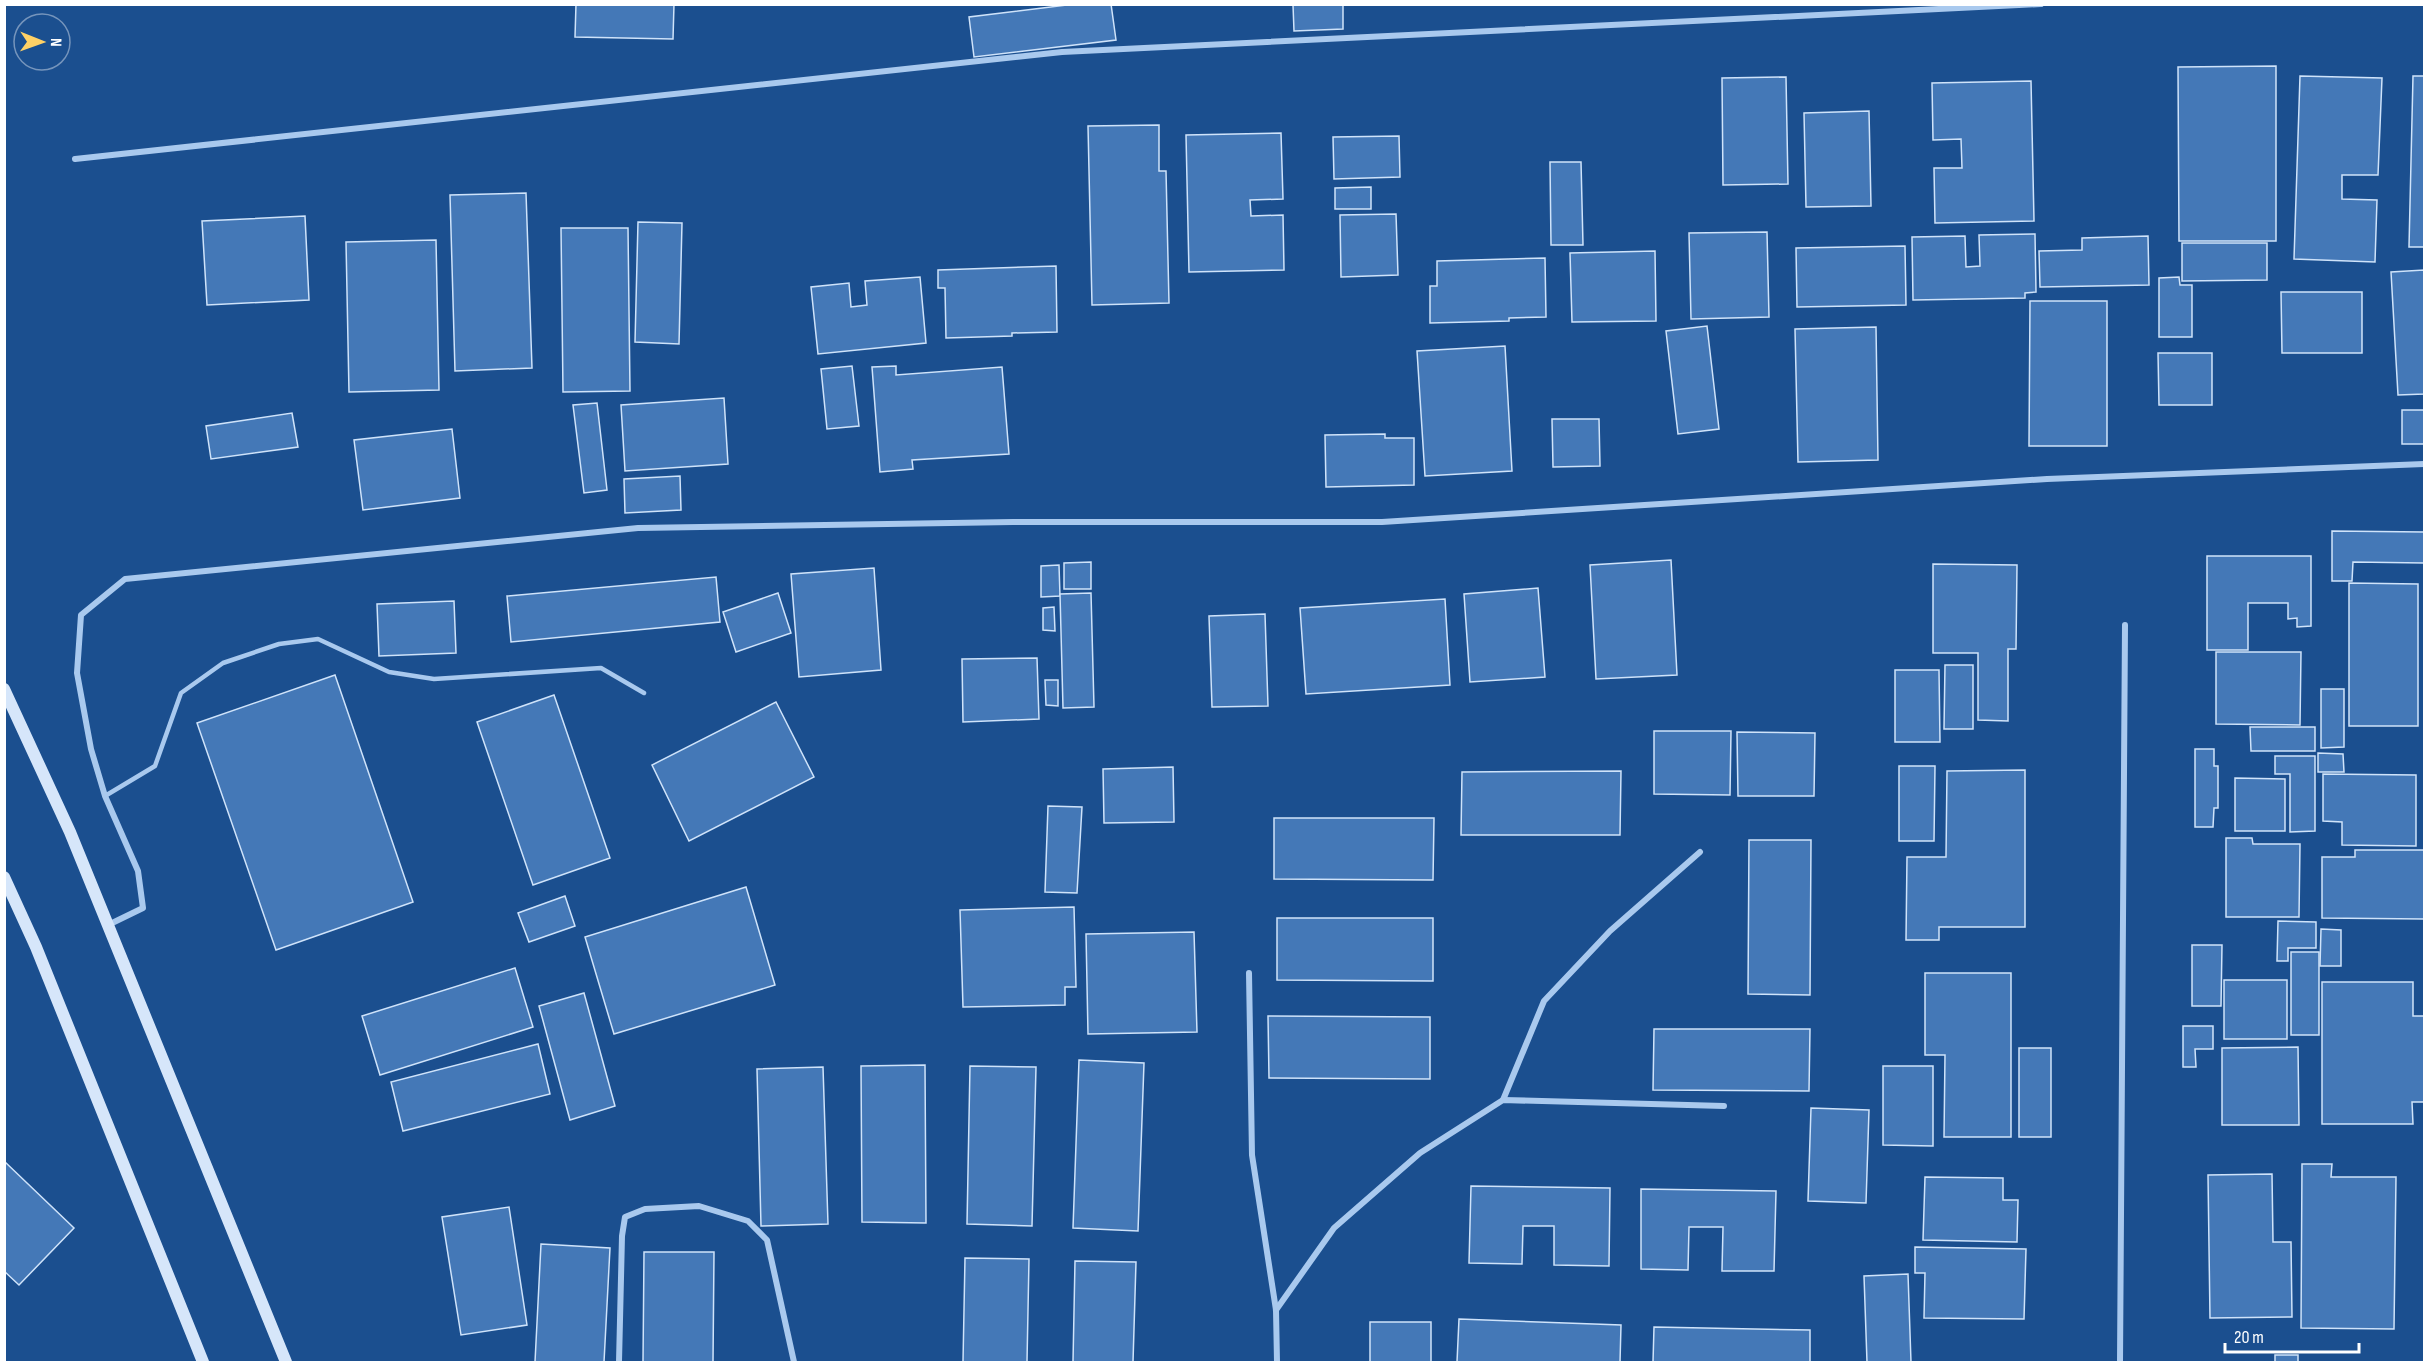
<svg xmlns="http://www.w3.org/2000/svg" width="2429" height="1367" font-family="'Sofia Sans Condensed',sans-serif">
	<rect width="100%" height="100%" fill="#1b4f8f"/>
	<g fill="#4478b7" stroke="#cfe3fa" stroke-width="1.5">
		<polygon points="576,4 674,4 673,39 575,37"/>
		<polygon points="1075,4 1111,4 1116,40 974,57 969,17"/>
		<polygon points="1343,4 1343,29 1294,31 1293,5"/>
		<polygon points="2276,66 2276,241 2179,241 2178,67"/>
		<polygon points="2300,76 2382,78 2378,175 2342,175 2342,199 2377,200 2375,262 2294,259"/>
		<polygon points="2413,76 2424,76 2424,247 2409,247"/>
		<polygon points="1786,77 1788,184 1723,185 1722,78"/>
		<polygon points="2031,81 2034,221 1935,223 1934,168 1962,168 1961,139 1933,140 1932,83"/>
		<polygon points="1869,111 1871,206 1806,207 1804,113"/>
		<polygon points="1159,125 1159,171 1166,171 1169,303 1092,305 1088,126"/>
		<polygon points="1281,133 1283,199 1250,200 1251,216 1283,215 1284,270 1189,272 1186,135"/>
		<polygon points="1399,136 1400,177 1334,179 1333,137"/>
		<polygon points="1550,162 1581,162 1583,245 1551,245"/>
		<polygon points="1371,187 1371,209 1335,209 1335,188"/>
		<polygon points="526,193 532,368 455,371 450,195"/>
		<polygon points="1396,214 1398,275 1341,277 1340,215"/>
		<polygon points="305,216 309,300 207,305 202,221"/>
		<polygon points="638,222 682,223 679,344 635,342"/>
		<polygon points="561,228 628,228 630,391 563,392"/>
		<polygon points="1767,232 1769,317 1691,319 1689,233"/>
		<polygon points="2035,234 2036,292 2025,293 2025,298 1913,300 1912,237 1965,236 1966,267 1980,266 1979,235"/>
		<polygon points="2148,236 2149,285 2040,287 2039,251 2082,250 2082,238"/>
		<polygon points="436,240 439,390 349,392 346,242"/>
		<polygon points="2182,243 2267,243 2267,280 2182,281"/>
		<polygon points="1905,246 1906,305 1797,307 1796,248"/>
		<polygon points="1655,251 1656,321 1572,322 1570,253"/>
		<polygon points="1545,258 1546,317 1509,318 1509,321 1430,323 1430,286 1437,286 1437,261"/>
		<polygon points="1056,266 1057,332 1012,333 1012,336 946,338 945,288 938,288 938,270"/>
		<polygon points="2424,270 2424,394 2398,395 2391,272"/>
		<polygon points="920,277 926,343 818,354 811,287 849,283 851,307 867,305 865,281"/>
		<polygon points="2179,277 2180,285 2192,285 2192,337 2159,337 2159,278"/>
		<polygon points="2281,292 2362,292 2362,353 2282,353"/>
		<polygon points="2030,301 2107,301 2107,446 2029,446"/>
		<polygon points="1707,326 1719,429 1678,434 1666,331"/>
		<polygon points="1876,327 1878,460 1798,462 1795,329"/>
		<polygon points="1505,346 1512,471 1425,476 1417,351"/>
		<polygon points="2158,353 2212,353 2212,405 2159,405"/>
		<polygon points="852,366 859,426 827,429 821,369"/>
		<polygon points="896,366 896,375 1002,367 1009,454 912,460 913,469 880,472 872,367"/>
		<polygon points="724,398 728,464 625,471 621,405"/>
		<polygon points="597,403 607,490 584,493 573,405"/>
		<rect x="2402" y="410" width="22" height="34"/>
		<polygon points="292,413 298,447 211,459 206,426"/>
		<polygon points="1552,419 1599,419 1600,466 1553,467"/>
		<polygon points="452,429 460,498 363,510 354,440"/>
		<polygon points="1385,434 1385,438 1414,438 1414,485 1326,487 1325,435"/>
		<polygon points="680,476 681,510 625,513 624,479"/>
		<polygon points="2332,531 2424,532 2424,563 2353,562 2352,581 2332,581"/>
		<polygon points="2207,556 2311,556 2311,626 2297,627 2297,618 2288,619 2288,603 2248,603 2248,650 2207,650"/>
		<polygon points="1671,560 1677,675 1596,679 1590,565"/>
		<polygon points="1091,562 1091,589 1064,589 1064,563"/>
		<polygon points="1933,564 2017,565 2016,649 2008,649 2008,721 1978,720 1978,653 1933,653"/>
		<polygon points="1059,565 1060,596 1041,597 1041,566"/>
		<polygon points="874,568 881,670 799,677 791,574"/>
		<polygon points="716,577 720,622 511,642 507,596"/>
		<polygon points="2349,583 2418,584 2418,726 2349,726"/>
		<polygon points="1538,588 1545,677 1470,682 1464,594"/>
		<polygon points="778,593 791,633 736,652 723,612"/>
		<polygon points="1091,593 1094,707 1063,708 1060,594"/>
		<polygon points="1445,599 1450,685 1306,694 1300,608"/>
		<polygon points="454,601 456,653 379,656 377,604"/>
		<polygon points="1054,607 1055,631 1043,630 1043,608"/>
		<polygon points="1265,614 1268,706 1212,707 1209,616"/>
		<polygon points="2216,652 2301,652 2300,725 2216,724"/>
		<polygon points="1037,658 1039,719 963,722 962,659"/>
		<polygon points="1945,665 1973,665 1973,729 1944,729"/>
		<polygon points="1895,670 1939,670 1940,742 1895,742"/>
		<polygon points="335,675 413,902 276,950 197,723"/>
		<polygon points="1045,680 1058,680 1058,706 1046,705"/>
		<polygon points="2321,689 2344,689 2344,747 2321,748"/>
		<polygon points="554,695 610,858 533,885 477,722"/>
		<polygon points="776,702 814,777 689,841 652,765"/>
		<polygon points="2250,727 2315,727 2315,751 2251,751"/>
		<polygon points="1654,731 1731,731 1730,795 1654,794"/>
		<polygon points="1737,732 1815,733 1814,796 1738,796"/>
		<polygon points="2195,749 2214,749 2214,766 2218,766 2218,808 2214,808 2213,827 2195,827"/>
		<polygon points="2318,753 2343,754 2344,772 2318,772"/>
		<polygon points="2275,756 2315,756 2315,831 2290,832 2290,774 2275,774"/>
		<polygon points="1899,766 1935,766 1934,841 1899,841"/>
		<polygon points="1173,767 1174,822 1104,823 1103,769"/>
		<polygon points="2025,770 2025,927 1939,927 1939,940 1906,940 1907,857 1946,857 1947,771"/>
		<polygon points="1621,771 1620,835 1461,835 1462,772"/>
		<polygon points="2323,774 2416,775 2416,846 2342,845 2342,822 2323,821"/>
		<polygon points="2235,778 2285,779 2285,831 2235,831"/>
		<polygon points="1048,806 1082,807 1077,893 1045,892"/>
		<polygon points="1274,818 1434,818 1433,880 1274,879"/>
		<polygon points="2226,838 2252,838 2253,844 2300,844 2299,917 2226,917"/>
		<polygon points="1749,840 1811,840 1810,995 1748,994"/>
		<polygon points="2355,850 2424,850 2424,919 2322,918 2322,857 2355,857"/>
		<polygon points="746,887 775,985 614,1034 585,937"/>
		<polygon points="565,896 575,926 529,942 518,913"/>
		<polygon points="1074,907 1076,987 1065,987 1065,1005 963,1007 960,910"/>
		<polygon points="1277,918 1433,918 1433,981 1277,980"/>
		<polygon points="2278,921 2316,922 2316,948 2288,948 2288,961 2277,961"/>
		<polygon points="2321,929 2341,930 2341,966 2320,966"/>
		<polygon points="1194,932 1197,1032 1088,1034 1086,934"/>
		<polygon points="2192,945 2222,945 2221,1006 2192,1006"/>
		<rect x="2291" y="952" width="28" height="83"/>
		<polygon points="515,968 533,1027 380,1075 362,1016"/>
		<polygon points="1925,973 2011,973 2011,1137 1944,1137 1945,1055 1925,1055"/>
		<rect x="2224" y="980" width="63" height="59"/>
		<polygon points="2322,982 2413,982 2413,1016 2424,1016 2424,1102 2412,1102 2413,1124 2322,1124"/>
		<polygon points="584,993 615,1106 570,1120 539,1006"/>
		<polygon points="1268,1016 1430,1017 1430,1079 1269,1078"/>
		<polygon points="2183,1026 2213,1026 2213,1049 2195,1049 2196,1067 2183,1067"/>
		<polygon points="1654,1029 1810,1029 1809,1091 1653,1090"/>
		<polygon points="538,1044 550,1094 403,1131 391,1082"/>
		<polygon points="2298,1047 2299,1125 2222,1125 2222,1048"/>
		<rect x="2019" y="1048" width="32" height="89"/>
		<polygon points="1079,1060 1144,1063 1138,1231 1073,1228"/>
		<polygon points="925,1065 926,1223 862,1222 861,1066"/>
		<polygon points="970,1066 1036,1067 1032,1226 967,1224"/>
		<polygon points="1883,1066 1933,1066 1933,1146 1883,1145"/>
		<polygon points="823,1067 828,1224 761,1226 757,1069"/>
		<polygon points="1811,1108 1869,1110 1866,1203 1808,1201"/>
		<polygon points="4,1161 74,1228 19,1285 4,1271"/>
		<polygon points="2302,1164 2332,1164 2331,1177 2396,1177 2394,1329 2301,1328"/>
		<polygon points="2272,1174 2273,1242 2291,1242 2292,1317 2210,1318 2208,1175"/>
		<polygon points="1925,1177 2003,1178 2003,1200 2018,1200 2017,1242 1923,1240"/>
		<polygon points="1471,1186 1610,1188 1609,1266 1554,1265 1554,1226 1523,1226 1522,1264 1469,1263"/>
		<polygon points="1641,1189 1776,1191 1774,1271 1722,1271 1723,1227 1689,1227 1688,1270 1641,1269"/>
		<polygon points="509,1207 527,1325 461,1335 442,1217"/>
		<polygon points="541,1244 610,1248 604,1362 535,1362"/>
		<polygon points="1915,1247 2026,1249 2024,1319 1924,1318 1925,1273 1915,1273"/>
		<polygon points="644,1252 714,1252 713,1362 643,1362"/>
		<polygon points="965,1258 1029,1259 1027,1362 963,1362"/>
		<polygon points="1075,1261 1136,1262 1133,1362 1073,1362"/>
		<polygon points="1908,1274 1911,1362 1867,1362 1864,1276"/>
		<polygon points="1459,1319 1621,1325 1620,1362 1457,1362"/>
		<rect x="1370" y="1322" width="61" height="40"/>
		<polygon points="1654,1327 1810,1330 1810,1362 1653,1362"/>
		<rect x="2275" y="1355" width="23" height="7"/>
	</g>
	<g fill="none" stroke-linecap="round" stroke-linejoin="round">
		<polyline stroke="#a9c9ee" stroke-width="4.5" points="105,796 155,766 181,693 223,663 279,644 318,639 389,672 434,679 601,668 644,693"/>
		<g stroke="#a9c9ee" stroke-width="6">
			<polyline points="75,159 1062,52 2041,4"/>
			<polyline points="108,925 143,908 138,871 105,796 91,749 77,673 81,615 125,579 638,528 1013,522 1382,522 2047,479 2424,464"/>
			<polyline points="1249,973 1252,1155 1276,1310 1277,1362"/>
			<polyline points="1503,1100 1544,1001 1610,931 1700,852"/>
			<polyline points="1276,1310 1334,1228 1420,1153 1503,1100 1724,1106"/>
			<polyline points="619,1362 622,1236 625,1217 645,1209 699,1206 748,1221 767,1240 794,1362"/>
			<polyline points="2120,1362 2125,625"/>
		</g>
		<g stroke="#d6e6fa" stroke-width="12">
			<polyline points="4,689 70,832 286,1362"/>
			<polyline points="4,877 36,947 203,1362"/>
		</g>
	</g>
	<rect width="2429" height="1367" fill="none" stroke="#ffffff" stroke-width="12"/>
	<g transform="translate(42 42) rotate(91)"><circle r="28" fill="#1b4f8f" stroke="#7695bc" stroke-width="1.5"/>
	<path d="M0-4.5L10 22L0 15L-10 22Z" fill="#ffd166"/>
	<text y="-9" font-size="16" font-weight="bold" text-anchor="middle" fill="#ffffff">N</text>
	</g>
	<path d="M2225 1343v9h134v-9" fill="none" stroke="#ffffff" stroke-width="3"/>
	<text x="2234" y="1343" font-size="18" fill="#ffffff" stroke="#1b4f8f" stroke-width="4.5" paint-order="stroke">20 m</text>
</svg>
